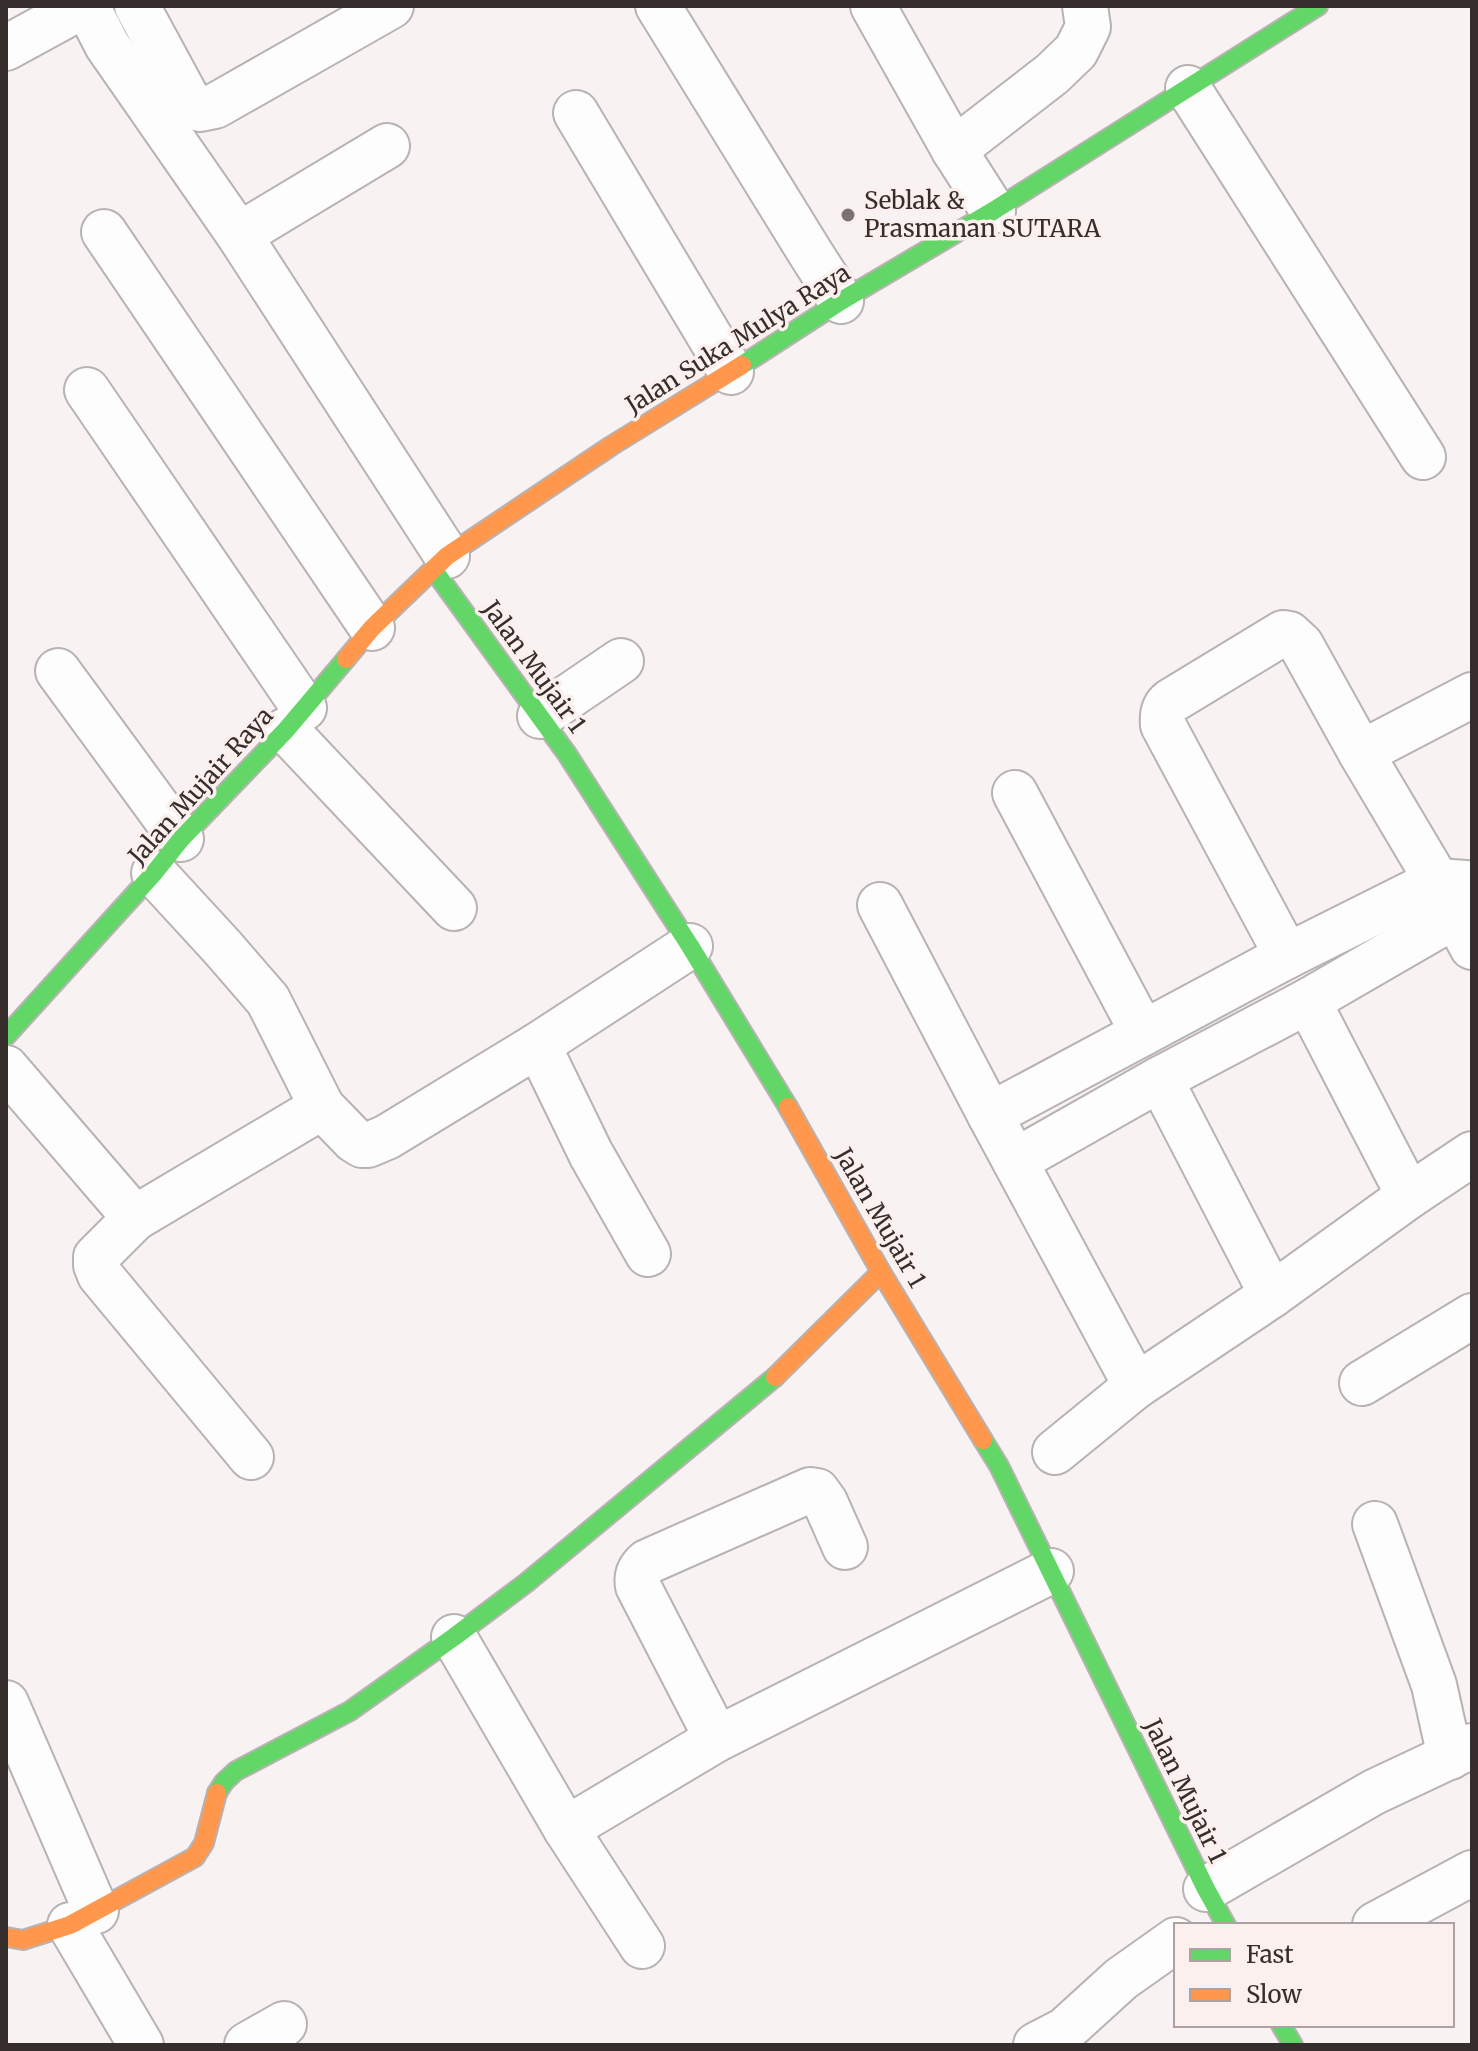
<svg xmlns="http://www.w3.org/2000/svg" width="1478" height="2051" font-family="Merriweather,serif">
	<rect width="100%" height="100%" fill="#f8f2f2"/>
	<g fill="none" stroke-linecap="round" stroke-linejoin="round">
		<defs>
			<g id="street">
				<polyline points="87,6 107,45 239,235 447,556"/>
				<polyline points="137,6 189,102 200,109 215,106 391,6"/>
				<polyline points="658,6 811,254 841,301"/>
				<polyline points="873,6 954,150 993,211"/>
				<polyline points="6,48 83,6"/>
				<polyline points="1188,88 1423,457"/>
				<polyline points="576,113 731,372"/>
				<polyline points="954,150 1052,74 1076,51 1088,27 1085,6"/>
				<polyline points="104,232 372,628"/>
				<polyline points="239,235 387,146"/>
				<polyline points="87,390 304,708"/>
				<polyline points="58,671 181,839"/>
				<polyline points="540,716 621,661"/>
				<polyline points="286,730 454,908"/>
				<polyline points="1361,753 1472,695"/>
				<polyline points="1015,793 1143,1033"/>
				<polyline points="154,873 223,948 268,1000 322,1107 354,1140 362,1145 368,1145 387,1137 538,1045 690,946"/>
				<polyline points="880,905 990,1115 1136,1386"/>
				<path d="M 1287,956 L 1163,725 C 1162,715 1163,707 1171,701 L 1283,633 L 1289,634 L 1301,645 L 1361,753 L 1437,881 L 1472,947"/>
				<polyline points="1308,1001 1409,1196"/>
				<polyline points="538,1045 591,1154 648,1254"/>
				<polyline points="6,1068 135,1218"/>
				<polyline points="1160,1079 1272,1295"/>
				<polyline points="990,1115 1287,956 1437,881 1466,883"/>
				<polyline points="1015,1161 1160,1079 1308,1001 1455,916 1469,893"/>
				<polyline points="1362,1383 1472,1316"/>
				<polyline points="1055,1452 1136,1386 1272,1295 1409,1196 1472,1154"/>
				<polyline points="251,1457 100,1275 96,1265 96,1257 135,1218 322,1107"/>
				<polyline points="1375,1524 1434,1685 1450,1757"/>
				<polyline points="454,1637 566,1829 642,1946"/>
				<polyline points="6,1703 96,1911"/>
				<path d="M 717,1739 L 638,1586 C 636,1575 639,1569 647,1562 L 810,1490 L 817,1491 L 825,1502 L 845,1547"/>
				<polyline points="566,1829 717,1739 1051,1571"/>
				<polyline points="1206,1889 1374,1792 1472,1746"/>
				<polyline points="70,1925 141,2045"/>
				<polyline points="1375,1925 1472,1873"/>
				<polyline points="247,2045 284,2024"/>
				<polyline points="1036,2045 1065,2030 1121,1979 1176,1940"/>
			</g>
			<g id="fast">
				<polyline points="742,365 841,301 993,211 1318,6"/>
				<polyline points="433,569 567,754 690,946 788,1107"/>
				<polyline points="6,1036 154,873 181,839 286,730 346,659"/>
				<polyline points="983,1440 999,1466 1206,1889 1226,1925"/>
				<polyline points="217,1793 224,1782 236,1771 350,1711 454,1637 526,1583 775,1377"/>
				<polyline points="1281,2025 1293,2045"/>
			</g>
			<g id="slow">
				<polyline points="346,659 372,628 447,556 611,446 742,365"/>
				<polyline points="788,1107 881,1272 983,1440"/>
				<polyline points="775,1377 881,1272"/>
				<polyline points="6,1937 23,1940 70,1925 195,1857 204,1843 217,1793"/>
			</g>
		</defs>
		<use href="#street" stroke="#b9b2b2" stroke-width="48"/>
		<use href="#fast" stroke="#b9b2b2" stroke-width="22"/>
		<use href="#slow" stroke="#b9b2b2" stroke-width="22"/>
		<use href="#street" stroke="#fefdfd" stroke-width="44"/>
		<use href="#fast" stroke="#63d668" stroke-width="18"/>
		<use href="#slow" stroke="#ff974d" stroke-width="18"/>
	</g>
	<circle fill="#7a7372" stroke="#fcf0ee" stroke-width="3" cx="848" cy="215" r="8"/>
	<g text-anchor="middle" stroke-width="7" stroke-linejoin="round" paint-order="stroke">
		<g font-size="24" fill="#362e2d" stroke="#fcf0ee" text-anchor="start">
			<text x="864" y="209">Seblak &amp;<tspan x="864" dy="28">Prasmanan SUTARA</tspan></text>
		</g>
		<g font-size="24" fill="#362e2d" stroke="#fcf0ee">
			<text transform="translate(738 339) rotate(-32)" y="8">Jalan Suka Mulya Raya</text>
			<text transform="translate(534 667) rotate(54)" y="8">Jalan Mujair 1</text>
			<text transform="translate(201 786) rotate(-48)" y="8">Jalan Mujair Raya</text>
			<text transform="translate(880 1218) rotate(60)" y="8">Jalan Mujair 1</text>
			<text transform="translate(1185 1791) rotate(64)" y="8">Jalan Mujair 1</text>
		</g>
	</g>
	<rect width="1478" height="2051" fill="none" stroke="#362e2d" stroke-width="16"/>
	<rect x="1174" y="1923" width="280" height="104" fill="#fcf0ee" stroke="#ada2a1" stroke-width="2"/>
	<rect x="1190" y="1949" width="40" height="12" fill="#63d668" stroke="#ada2a1" stroke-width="2"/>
	<text x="1246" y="1963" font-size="24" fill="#362e2d">Fast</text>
	<rect x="1190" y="1989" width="40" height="12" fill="#ff974d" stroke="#ada2a1" stroke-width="2"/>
	<text x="1246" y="2003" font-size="24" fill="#362e2d">Slow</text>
</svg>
